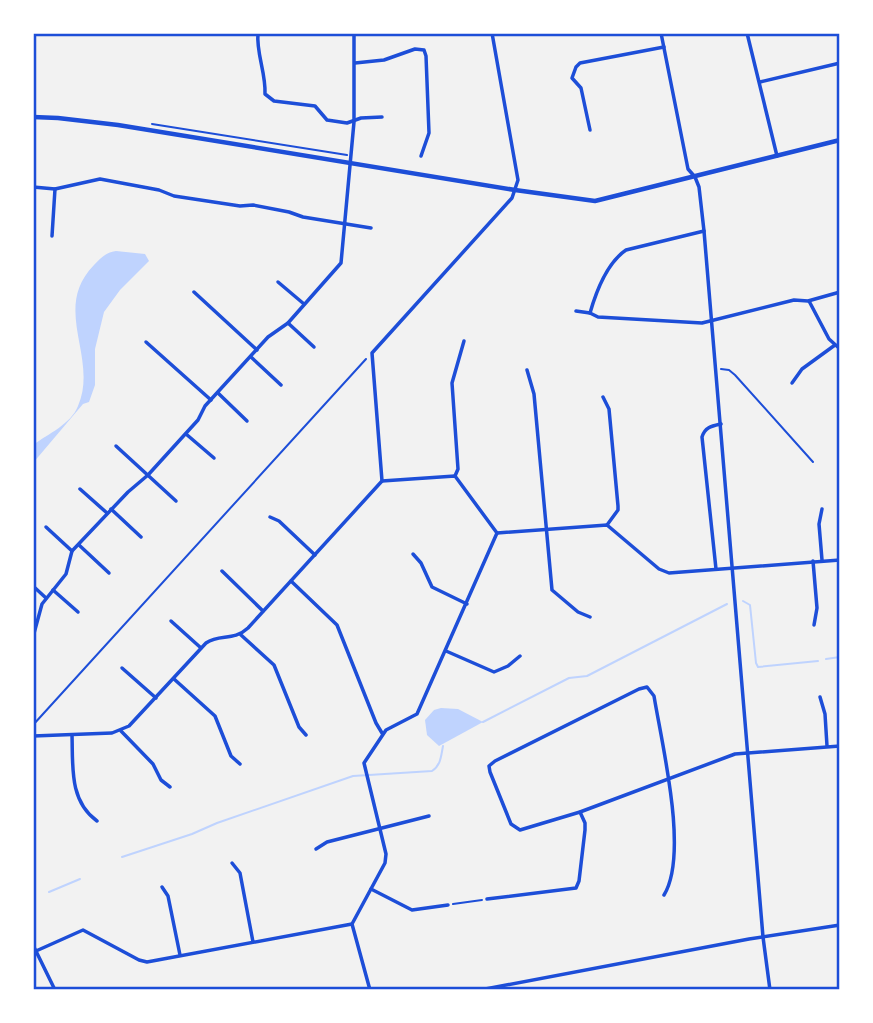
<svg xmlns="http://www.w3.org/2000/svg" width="873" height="1023" font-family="'Fira Sans',sans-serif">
	<rect width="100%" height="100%" fill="#f2f2f2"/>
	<g fill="#bfd3fe">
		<path d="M 116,251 L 145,254 L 149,261 L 120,290 L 104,312 L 95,349 L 95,385 L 89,402 L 83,404 L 33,463 L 33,445 C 48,434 71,424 78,406 C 99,357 51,309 94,265 C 101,258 106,252 116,251 Z"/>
		<polygon points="441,708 458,709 483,722 439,746 427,735 425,720 434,710"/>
	</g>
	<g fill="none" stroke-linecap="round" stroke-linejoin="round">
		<g stroke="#bfd3fe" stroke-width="2">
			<polyline points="743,601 750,605 756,663 758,667 818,661"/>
			<polyline points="826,659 840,657"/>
			<polyline points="483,722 569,678 587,676 727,604"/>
			<path d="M 122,857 L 192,834 L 217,823 L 353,776 L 432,771 C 441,765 441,756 443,746"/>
			<polyline points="49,892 80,879"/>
		</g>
		<g stroke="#1d4ed8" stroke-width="2">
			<polyline points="152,124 347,155"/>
			<polyline points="721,369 729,370 735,375 813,462"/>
			<polyline points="33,725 366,359"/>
			<polyline points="453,904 482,900"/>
		</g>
		<g stroke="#1d4ed8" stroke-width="3.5">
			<path d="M 258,33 C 256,53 266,73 265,94 L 274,101 L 315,106 L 327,120 L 347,123 L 361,118 L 382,117"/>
			<polyline points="661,33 688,169 695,177 699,187 704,231 763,937 770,990"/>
			<polyline points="747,33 777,156"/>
			<polyline points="355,63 384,60 415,49 424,50 426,56 429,133 421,156"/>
			<polyline points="760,82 840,63"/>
			<polyline points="590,130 581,88 572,78 576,67 580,63 664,47"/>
			<polyline points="33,187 55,189 100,179 159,190 174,196 240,206 253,205 289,212 303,217 371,228"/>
			<polyline points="52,236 55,189"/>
			<polyline points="278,282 304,304"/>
			<polyline points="194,292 257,350"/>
			<polyline points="809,301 829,339 840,349"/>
			<polyline points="576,311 590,313 598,317 702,323 794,300 808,301 840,292"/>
			<path d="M 590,313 C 596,292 607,263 626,250 L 704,231"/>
			<polyline points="288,323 314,347"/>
			<polyline points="146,342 211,400"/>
			<polyline points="251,357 281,385"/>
			<polyline points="527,370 534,394 552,590 578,612 590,617"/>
			<polyline points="792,383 802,369 835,345"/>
			<polyline points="218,393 247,421"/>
			<polyline points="603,397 609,409 618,506 618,510 607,525"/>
			<polyline points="186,434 214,458"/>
			<polyline points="116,446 176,501"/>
			<polyline points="455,476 458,469 452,383 464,341"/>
			<polyline points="382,481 455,476 497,533"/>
			<polyline points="80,489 107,513"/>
			<polyline points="111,509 141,537"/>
			<polyline points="270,517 279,521 315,555"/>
			<polyline points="46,527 72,551"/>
			<polyline points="497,533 607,525 659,569 669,573 840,560"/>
			<polyline points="79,545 109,573"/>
			<polyline points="413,554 421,563 432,587 467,604"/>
			<polyline points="822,560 819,524 822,509"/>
			<polyline points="813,561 817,608 814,625"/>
			<path d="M 716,569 L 702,437 C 705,427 712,426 721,424"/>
			<polyline points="222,571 263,611"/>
			<polyline points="291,581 337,625 376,723 382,733"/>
			<polyline points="33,586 46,598"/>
			<polyline points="53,590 78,612"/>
			<polyline points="171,621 201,648"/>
			<polyline points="241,635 274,665 299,727 306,735"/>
			<polyline points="33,637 42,604 66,574 72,551 128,492 148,475 198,420 205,406 268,337 288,323 341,263 354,122 354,33"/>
			<polyline points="446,651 494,672 508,666 520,656"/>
			<polyline points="122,668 156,698"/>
			<polyline points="174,679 215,716 231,756 240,764"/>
			<polyline points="820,697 825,714 827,746"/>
			<polyline points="121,731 153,764 161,780 170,787"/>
			<path d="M 72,735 C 73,766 69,801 97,821"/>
			<path d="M 33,736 L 112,733 L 129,726 L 206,643 C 220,633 233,642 248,628 L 382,481 L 372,353 L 512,198 L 518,180 L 492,33"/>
			<polyline points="316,849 327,842 429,816"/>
			<polyline points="232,863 240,873 253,942"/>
			<polyline points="162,887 168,896 180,955"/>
			<polyline points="371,889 412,910 448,905"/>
			<path d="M 664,895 C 689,854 662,745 654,696 L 647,687 L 639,689 L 495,761 L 489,766 L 490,772 L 511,824 L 520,830 L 580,812 L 735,754 L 840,746"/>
			<polyline points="487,899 576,888 579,881 585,830 585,823 580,812"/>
			<polyline points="33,945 55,990"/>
			<polyline points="36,951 83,930 139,960 147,962 352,924"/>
			<polyline points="370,990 352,924 385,863 386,854 364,763 386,730 417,714 497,533"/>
			<polyline points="480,990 749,939 840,925"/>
		</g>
		<polyline stroke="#1d4ed8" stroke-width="4.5" points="33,117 58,118 118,125 515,190 595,201 840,140"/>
	</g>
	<rect width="873" height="1023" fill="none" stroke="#ffffff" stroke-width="70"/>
	<rect x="35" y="35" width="803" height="953" fill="none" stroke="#1d4ed8" stroke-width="2.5"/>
</svg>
